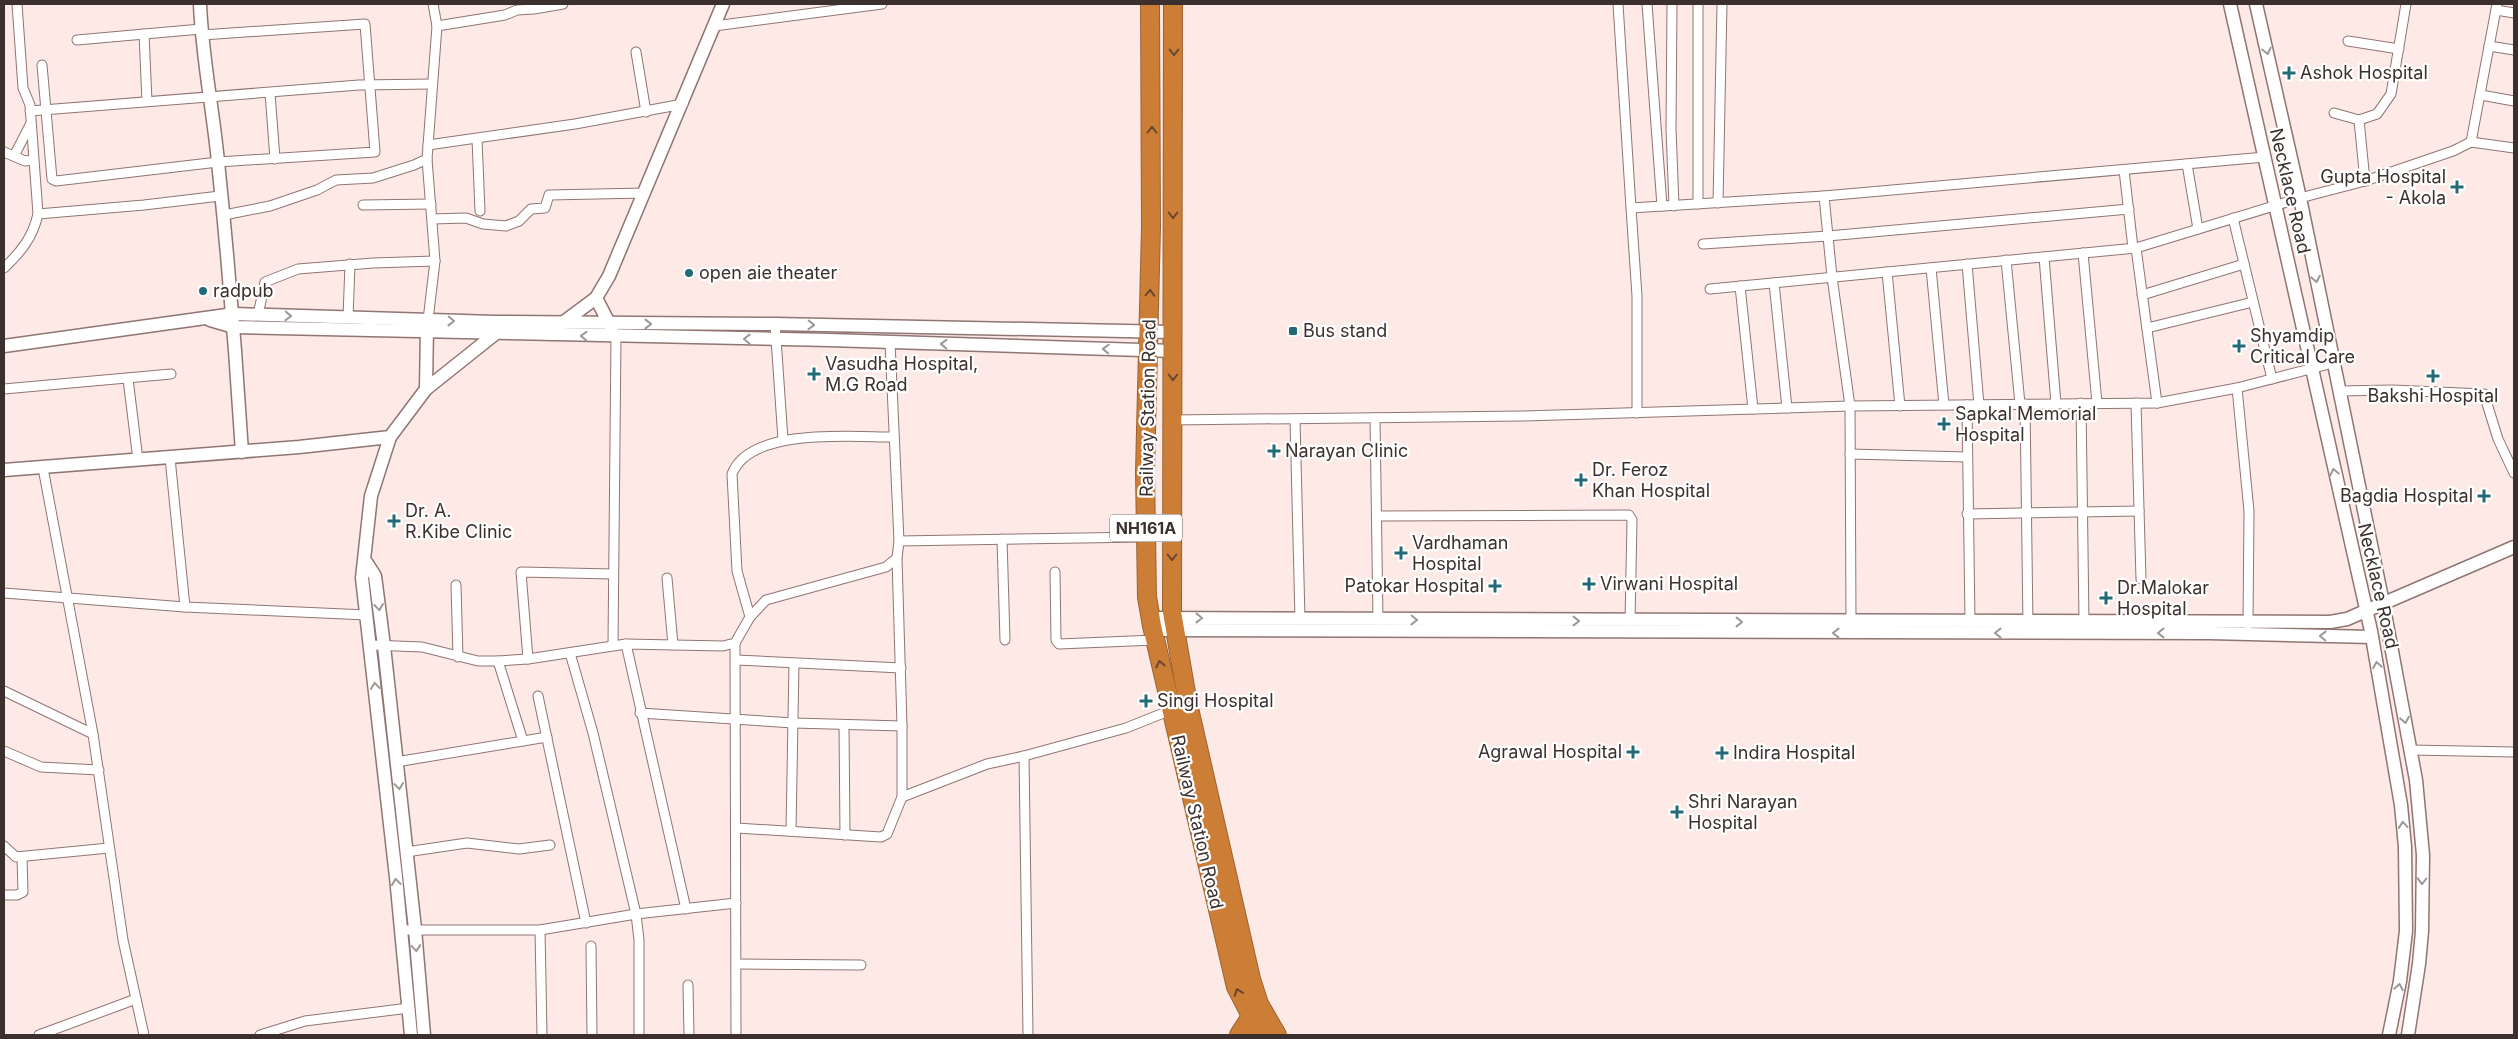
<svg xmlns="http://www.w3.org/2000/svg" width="2518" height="1039" font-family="Inter,sans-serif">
	<rect width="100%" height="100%" fill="#fdeae7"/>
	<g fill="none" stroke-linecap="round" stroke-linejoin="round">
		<defs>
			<g id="street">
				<polyline points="1618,4 1631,208"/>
				<polyline points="1647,4 1662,206"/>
				<polyline points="1672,4 1671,129 1674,206"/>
				<polyline points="2496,10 2514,13"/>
				<polyline points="437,26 505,15 517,10 534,9 563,4"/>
				<polyline points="714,26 882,4"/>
				<polyline points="144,34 147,101"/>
				<polyline points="77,40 201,29"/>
				<polyline points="2348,41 2399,49"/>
				<polyline points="2489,46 2514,50"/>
				<polyline points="636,52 646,112"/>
				<polyline points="42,65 52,179 56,181 218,162 375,152 365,24 202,35"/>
				<polyline points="270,93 275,159"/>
				<polyline points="2481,95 2514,101"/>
				<polyline points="30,111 359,85 432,84"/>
				<polyline points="2334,113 2359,120 2377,114 2391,94 2406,4"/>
				<polyline points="2359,120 2365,181"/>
				<polyline points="477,139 480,211"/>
				<polyline points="2471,142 2497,4"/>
				<polyline points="428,145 575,124 683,104"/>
				<polyline points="4,152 25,161 33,160"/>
				<polyline points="14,156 30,125"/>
				<polyline points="2187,164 2198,229"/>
				<polyline points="2124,170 2133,248"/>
				<polyline points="1718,203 1722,4"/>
				<polyline points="1698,204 1698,4"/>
				<polyline points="363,205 431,204"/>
				<polyline points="38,214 144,205 220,196"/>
				<polyline points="224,215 270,206 317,190 336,180 373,178 414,165 427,159"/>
				<polyline points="2233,218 2272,379"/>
				<polyline points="432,219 466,218 483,224 506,226 519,221 531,209 545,208 549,195 645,193"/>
				<polyline points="1703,244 1828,236 2129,209"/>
				<polyline points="2136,248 2157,403"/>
				<polyline points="2083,253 2097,403"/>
				<polyline points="2044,257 2056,404"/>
				<polyline points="2006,260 2020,404"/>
				<polyline points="1967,264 1979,405"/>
				<path d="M 4,268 C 21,252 33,237 38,214 L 30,105 L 23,88 L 17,4"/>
				<polyline points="1931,268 1944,405"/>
				<polyline points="1887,272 1900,406"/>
				<polyline points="1774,283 1787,408"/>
				<polyline points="1740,286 1753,409"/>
				<polyline points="1710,289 2136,248 2300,198 2365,181 2453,151 2471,142 2514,148"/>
				<polyline points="2142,295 2244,264"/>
				<polyline points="258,315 265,282 298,269 373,263 435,261"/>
				<polyline points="348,318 350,264"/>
				<polyline points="428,320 435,261 427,159 437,26 433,4"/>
				<polyline points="775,324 783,440"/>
				<polyline points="2147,328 2253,302"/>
				<polyline points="128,379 138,460"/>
				<polyline points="2237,388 2249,511 2248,624"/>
				<polyline points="4,389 171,374"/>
				<polyline points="2339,391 2393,390 2484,394 2498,439 2514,473"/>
				<polyline points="2081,403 2084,622"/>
				<polyline points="2136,403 2141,579"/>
				<polyline points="2025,404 2028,626"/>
				<polyline points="1967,405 1970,622"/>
				<polyline points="1637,413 1637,296 1631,208 1824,196"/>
				<polyline points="1375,418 1378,620"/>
				<polyline points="1295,419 1300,619"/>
				<polyline points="1172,420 1522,416 1850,406 2157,403 2237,388 2333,363"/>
				<polyline points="1850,454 1967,457"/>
				<polyline points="170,458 185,607"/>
				<polyline points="43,468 93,734 123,940 144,1035"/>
				<polyline points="1967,514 2139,511"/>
				<polyline points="1377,516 1629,515 1632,520 1630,621"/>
				<polyline points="1002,539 1005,640"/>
				<polyline points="899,541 1146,537"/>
				<polyline points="1055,572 1056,640 1059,644 1155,640"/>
				<polyline points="667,578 673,645"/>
				<polyline points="456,585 458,657"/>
				<polyline points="4,593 185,607 367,615"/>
				<path d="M 750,617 L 737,571 L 732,474 C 750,427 852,437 893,437"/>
				<polyline points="1851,621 1850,406 1832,277 1824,196 2265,157"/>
				<polyline points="735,643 736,1035"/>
				<polyline points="626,644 686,909"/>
				<polyline points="371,645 422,647 478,661 498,661 528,659 626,644 723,646 735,643 750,617 766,600 886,567 897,558 899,541 890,342"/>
				<polyline points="613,645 616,337"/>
				<polyline points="570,653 593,733 636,914 639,940 639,1035"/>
				<polyline points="528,659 521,572 613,574"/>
				<polyline points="736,660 901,668"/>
				<polyline points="498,661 523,741"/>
				<polyline points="4,691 93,734"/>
				<polyline points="538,696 586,923"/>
				<polyline points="640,713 794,723 902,726"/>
				<polyline points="844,725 845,835"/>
				<polyline points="2411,750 2514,752"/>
				<polyline points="4,751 41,767 99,770"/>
				<polyline points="1024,756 1028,1035"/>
				<polyline points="396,762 547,737"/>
				<polyline points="902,797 987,764 1024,756 1126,728 1171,710"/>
				<polyline points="736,828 881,837 887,834 902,797 902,726 897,558"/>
				<polyline points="791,831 794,663"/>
				<polyline points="4,846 16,857 109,848"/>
				<polyline points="406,852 467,843 519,849 550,845"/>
				<polyline points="4,895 17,895 23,892 22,857"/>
				<polyline points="401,930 540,930 636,914 736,903"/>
				<polyline points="540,930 542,1035"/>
				<polyline points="591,946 592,1035"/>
				<polyline points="736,964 861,965"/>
				<polyline points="688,985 689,1035"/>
				<polyline points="39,1035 136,999"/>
				<polyline points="260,1035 305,1021 409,1008"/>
			</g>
			<g id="secondary">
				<path d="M 200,4 C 202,57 213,109 218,162 C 228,258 236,355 242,452"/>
				<polyline points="2230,4 2371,631 2401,805 2405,847 2406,931 2400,981 2389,1035"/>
				<polyline points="2256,4 2300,198 2383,603 2416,780 2423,855 2422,931 2419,964 2408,1035"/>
				<polyline points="596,298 612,329"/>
				<polyline points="210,320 234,327 829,340 1173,351"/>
				<polyline points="561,324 596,298 609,276 723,4"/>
				<polyline points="4,346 234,314 495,322 775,324 1173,332"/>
				<polyline points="426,389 427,325"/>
				<polyline points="390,437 371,496 362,578 396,877 411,1035"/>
				<polyline points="4,470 299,447 390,437 426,389 495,334"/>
				<polyline points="366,562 375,576 384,646 415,929 424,1035"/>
				<polyline points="1150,618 2330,622 2347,619 2514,547"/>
				<polyline points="1153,630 2210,633 2372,637"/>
			</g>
			<g id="highway">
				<polyline points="1150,4 1151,227 1145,472 1147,597 1152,626 1236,987 1261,1035"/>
				<polyline points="1173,4 1172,612 1188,704 1251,979 1259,1004 1277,1035"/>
				<polyline points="1239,1035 1255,1010"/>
			</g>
		</defs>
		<use href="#street" stroke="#907572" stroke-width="11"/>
		<use href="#secondary" stroke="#907572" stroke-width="15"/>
		<use href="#highway" stroke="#9a6333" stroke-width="20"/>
		<use href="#street" stroke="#fff" stroke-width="9"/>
		<use href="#secondary" stroke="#fff" stroke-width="12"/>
		<use href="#highway" stroke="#cd7e36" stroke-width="18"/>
	</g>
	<defs><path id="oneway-chevron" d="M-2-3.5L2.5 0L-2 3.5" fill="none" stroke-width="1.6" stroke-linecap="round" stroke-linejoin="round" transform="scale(1.25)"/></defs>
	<g stroke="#9d9896">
		<use href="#oneway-chevron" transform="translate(2267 51) rotate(77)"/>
		<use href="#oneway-chevron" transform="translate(2316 279) rotate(79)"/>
		<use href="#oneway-chevron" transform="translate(288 316) rotate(2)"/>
		<use href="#oneway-chevron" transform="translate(451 321) rotate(1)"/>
		<use href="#oneway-chevron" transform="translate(648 324)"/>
		<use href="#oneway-chevron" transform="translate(811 325) rotate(2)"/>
		<use href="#oneway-chevron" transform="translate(584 336) rotate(-178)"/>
		<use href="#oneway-chevron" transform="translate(747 339) rotate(-179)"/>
		<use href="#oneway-chevron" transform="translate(944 344) rotate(-178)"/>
		<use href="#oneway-chevron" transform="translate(1106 349) rotate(-178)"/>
		<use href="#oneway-chevron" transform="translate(2334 472) rotate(-103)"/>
		<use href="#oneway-chevron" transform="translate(379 607) rotate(83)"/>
		<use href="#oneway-chevron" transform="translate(1199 618)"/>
		<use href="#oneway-chevron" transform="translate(1414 620) rotate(1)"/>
		<use href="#oneway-chevron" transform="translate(1576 621)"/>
		<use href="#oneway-chevron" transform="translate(1739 622)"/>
		<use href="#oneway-chevron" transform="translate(1836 633) rotate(-180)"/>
		<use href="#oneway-chevron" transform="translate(1998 633) rotate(-180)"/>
		<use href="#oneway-chevron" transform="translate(2161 633) rotate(-180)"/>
		<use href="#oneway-chevron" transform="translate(2323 636) rotate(-179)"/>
		<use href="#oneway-chevron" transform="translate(2377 665) rotate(-100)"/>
		<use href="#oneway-chevron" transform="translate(375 686) rotate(-96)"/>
		<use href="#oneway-chevron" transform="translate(2405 720) rotate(79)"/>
		<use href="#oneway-chevron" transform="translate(399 786) rotate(84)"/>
		<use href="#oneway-chevron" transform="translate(2403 825) rotate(-95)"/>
		<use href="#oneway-chevron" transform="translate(2422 881) rotate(91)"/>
		<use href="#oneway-chevron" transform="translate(396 882) rotate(-96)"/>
		<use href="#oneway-chevron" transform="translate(416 948) rotate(85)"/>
		<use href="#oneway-chevron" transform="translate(2399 987) rotate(-80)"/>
	</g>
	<g stroke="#674730">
		<use href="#oneway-chevron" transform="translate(1174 52) rotate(90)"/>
		<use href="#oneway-chevron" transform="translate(1152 130) rotate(-90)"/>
		<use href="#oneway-chevron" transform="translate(1173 215) rotate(90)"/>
		<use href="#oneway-chevron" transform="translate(1150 293) rotate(-88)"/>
		<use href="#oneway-chevron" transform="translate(1173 377) rotate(90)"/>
		<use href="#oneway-chevron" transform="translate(1172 557) rotate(90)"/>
		<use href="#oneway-chevron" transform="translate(1160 664) rotate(-103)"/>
		<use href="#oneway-chevron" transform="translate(1238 992) rotate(-110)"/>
	</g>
	<g fill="#216a76" stroke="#fff" stroke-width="2">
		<path d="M2286.5 65.5h5v5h5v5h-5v5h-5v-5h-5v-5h5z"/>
		<path d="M2454.5 179.5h5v5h5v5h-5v5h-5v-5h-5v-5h5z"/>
		<circle cx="689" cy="273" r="5"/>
		<circle cx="203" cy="291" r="5"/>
		<rect x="1288" y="326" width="10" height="10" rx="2.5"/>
		<path d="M2236.5 338.5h5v5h5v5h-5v5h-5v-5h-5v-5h5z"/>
		<path d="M811.5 366.5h5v5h5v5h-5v5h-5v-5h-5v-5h5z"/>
		<path d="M2430.5 368.5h5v5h5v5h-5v5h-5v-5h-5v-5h5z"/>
		<path d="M1941.5 416.5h5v5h5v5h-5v5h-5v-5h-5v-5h5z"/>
		<path d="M1271.5 443.5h5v5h5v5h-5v5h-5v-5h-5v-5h5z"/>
		<path d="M1578.5 472.5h5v5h5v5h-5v5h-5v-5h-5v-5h5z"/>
		<path d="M2481.5 488.5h5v5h5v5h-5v5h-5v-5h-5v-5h5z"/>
		<path d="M391.5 513.5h5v5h5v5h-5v5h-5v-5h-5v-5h5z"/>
		<path d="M1398.5 545.5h5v5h5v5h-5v5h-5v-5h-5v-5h5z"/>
		<path d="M1586.5 576.5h5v5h5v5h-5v5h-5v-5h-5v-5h5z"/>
		<path d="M1492.5 578.5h5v5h5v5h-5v5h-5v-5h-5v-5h5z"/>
		<path d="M2103.5 590.5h5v5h5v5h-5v5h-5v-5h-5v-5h5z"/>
		<path d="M1143.5 693.5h5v5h5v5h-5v5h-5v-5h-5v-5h5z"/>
		<path d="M1630.5 744.5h5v5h5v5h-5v5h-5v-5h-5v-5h5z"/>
		<path d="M1719.5 745.5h5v5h5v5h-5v5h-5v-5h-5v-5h5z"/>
		<path d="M1674.5 804.5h5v5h5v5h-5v5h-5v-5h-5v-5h5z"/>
	</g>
	<g text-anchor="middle" stroke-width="4.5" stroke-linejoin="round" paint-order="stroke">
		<rect fill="#fff" stroke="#766e6d" stroke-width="1" x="1110" y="514.5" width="72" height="27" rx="4"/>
		<g font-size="16" font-weight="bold" fill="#3b302e">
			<text x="1146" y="534">NH161A</text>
		</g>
		<g font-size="18" fill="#3b302e" stroke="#fff" text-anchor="start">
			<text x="2300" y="79">Ashok Hospital</text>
			<text x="2446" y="183" text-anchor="end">Gupta Hospital<tspan x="2446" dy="21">- Akola</tspan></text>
			<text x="699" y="279">open aie theater</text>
			<text x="213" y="297">radpub</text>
			<text x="1303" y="337">Bus stand</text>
			<text x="2250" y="342">Shyamdip<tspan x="2250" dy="21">Critical Care</tspan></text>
			<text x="825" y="370">Vasudha Hospital,<tspan x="825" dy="21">M.G Road</tspan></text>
			<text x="2433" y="402" text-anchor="middle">Bakshi Hospital</text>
			<text x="1955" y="420">Sapkal Memorial<tspan x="1955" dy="21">Hospital</tspan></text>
			<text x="1285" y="457">Narayan Clinic</text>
			<text x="1592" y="476">Dr. Feroz<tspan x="1592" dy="21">Khan Hospital</tspan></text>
			<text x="2473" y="502" text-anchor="end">Bagdia Hospital</text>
			<text x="405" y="517">Dr. A.<tspan x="405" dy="21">R.Kibe Clinic</tspan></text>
			<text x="1412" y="549">Vardhaman<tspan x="1412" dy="21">Hospital</tspan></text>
			<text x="1600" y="590">Virwani Hospital</text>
			<text x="1484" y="592" text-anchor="end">Patokar Hospital</text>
			<text x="2117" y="594">Dr.Malokar<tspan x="2117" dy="21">Hospital</tspan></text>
			<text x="1157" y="707">Singi Hospital</text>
			<text x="1622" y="758" text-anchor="end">Agrawal Hospital</text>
			<text x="1733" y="759">Indira Hospital</text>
			<text x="1688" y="808">Shri Narayan<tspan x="1688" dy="21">Hospital</tspan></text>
		</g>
		<g font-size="18" fill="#3b302e" stroke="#fff">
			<text transform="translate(2290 191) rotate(77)" y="6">Necklace Road</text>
			<text transform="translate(1148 408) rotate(-89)" y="6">Railway Station Road</text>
			<text transform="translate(2378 586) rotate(77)" y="6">Necklace Road</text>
			<text transform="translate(1197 822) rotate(77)" y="6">Railway Station Road</text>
		</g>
	</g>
	<rect width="2518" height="1039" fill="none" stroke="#3b302e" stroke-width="10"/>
</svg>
